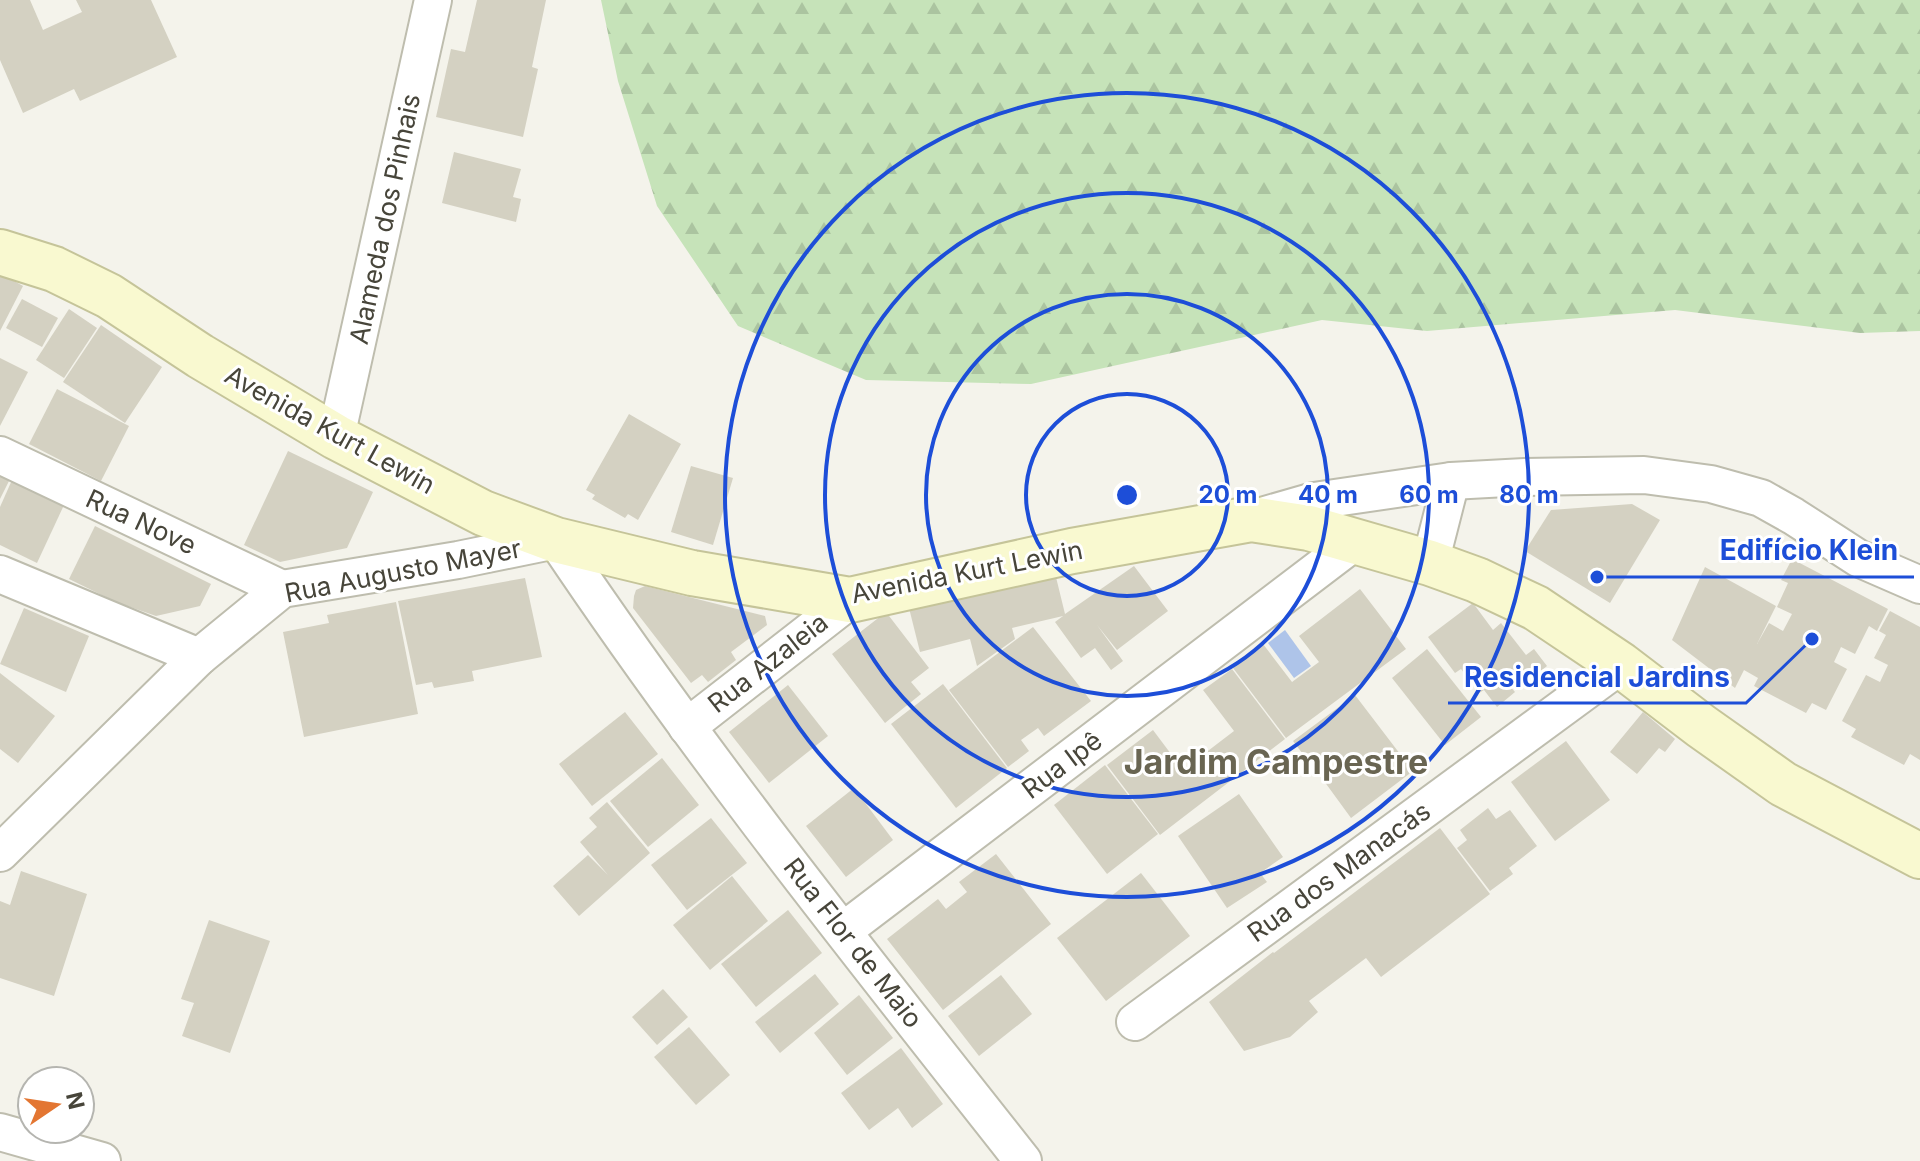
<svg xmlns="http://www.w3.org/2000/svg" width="1920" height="1161" font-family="Inter,sans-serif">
	<defs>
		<pattern id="forest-firs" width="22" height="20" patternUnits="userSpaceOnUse" patternTransform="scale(2)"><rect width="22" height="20" fill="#c6e3b9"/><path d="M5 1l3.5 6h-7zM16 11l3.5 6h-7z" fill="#abc4a0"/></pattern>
	</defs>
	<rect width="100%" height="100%" fill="#f4f3eb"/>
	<polygon fill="url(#forest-firs)" points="601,0 1920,0 1920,331 1860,333 1675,310 1427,331 1322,320 1031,384 866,380 738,326 657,206 618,81"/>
	<polygon fill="#aec4e9" points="1285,630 1311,666 1294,678 1268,643"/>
	<g fill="#d4d1c2">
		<polygon points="0,0 30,0 43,30 82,12 76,0 151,0 177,57 80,101 74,89 23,113 0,60"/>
		<polygon points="477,0 546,0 532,67 538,69 523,137 436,117 451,49 465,52"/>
		<polygon points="454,152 521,169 513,197 521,199 516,222 442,203"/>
		<polygon points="0,273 23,286 0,331"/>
		<polygon points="22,299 58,318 42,347 6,328"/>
		<polygon points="69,309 97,328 64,378 36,360"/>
		<polygon points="101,325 162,367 125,423 63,382"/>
		<polygon points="0,358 28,372 0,426"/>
		<polygon points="57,389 129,426 101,481 29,444"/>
		<polygon points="629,414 681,444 638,520 628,514 625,518 592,499 595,495 586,490"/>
		<polygon points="288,451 373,492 347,548 280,562 244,545"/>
		<polygon points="691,466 733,478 713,545 671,532"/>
		<polygon points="0,474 10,479 0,499"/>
		<polygon points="12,480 64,505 37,563 0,545 0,507"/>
		<polygon points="1632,504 1660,520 1610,603 1525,551 1551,510"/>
		<polygon points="95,526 211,584 200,606 156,616 116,602 69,579"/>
		<polygon points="1792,559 1888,609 1877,631 1869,626 1855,654 1841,647 1834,662 1847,669 1826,710 1812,703 1806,713 1754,686 1758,678 1744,670 1735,688 1672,640 1705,567 1776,606 1757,644 1769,623 1783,631 1792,614 1777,607 1788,583 1781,580"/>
		<polygon points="1134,566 1168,611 1117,650 1097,625 1123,661 1111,670 1095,648 1081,658 1055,622 1063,616 1012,628 1015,639 977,666 970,639 920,652 909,608 1055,573 1065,614"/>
		<polygon points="525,578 542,657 472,671 474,681 434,688 432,682 416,685 398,601"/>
		<polygon points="645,586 765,616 767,625 731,652 736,660 708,682 702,675 691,683 633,608 634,596 636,590"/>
		<polygon points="1360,589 1406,649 1286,738 1233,668 1263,644 1292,682 1319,662 1299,636"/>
		<polygon points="396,602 418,714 304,737 283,632 329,623 327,615"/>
		<polygon points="1473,603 1493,630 1501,623 1526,655 1534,649 1547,666 1532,678 1527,671 1509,685 1515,692 1497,707 1484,690 1479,693 1461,669 1455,673 1428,637"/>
		<polygon points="24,608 89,636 66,692 0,664"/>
		<polygon points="1890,611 1920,627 1920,760 1910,754 1904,765 1851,737 1856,729 1842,721 1866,675 1880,682 1888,665 1874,658 1886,635 1879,631"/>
		<polygon points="886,612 929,668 911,682 921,694 885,723 832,654"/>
		<polygon points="1033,627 1091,701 1044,736 1038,728 1021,740 1029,751 1008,767 949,690"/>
		<polygon points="1427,649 1481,717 1445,745 1392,678"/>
		<polygon points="1232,669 1285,739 1160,835 1107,765 1153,730 1183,770 1234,731 1203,690"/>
		<polygon points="0,673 55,716 18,763 0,749"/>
		<polygon points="943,684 1007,768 956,808 891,724"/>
		<polygon points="788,685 828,736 769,783 729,732"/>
		<polygon points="1355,695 1413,771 1351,818 1324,781 1343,766 1334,755 1315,770 1293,741"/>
		<polygon points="625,712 658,754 592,806 559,764"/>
		<polygon points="1643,712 1675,739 1665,752 1659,748 1637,774 1610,752"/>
		<polygon points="1566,741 1610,800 1555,841 1511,782"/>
		<polygon points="662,758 699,805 648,847 610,801"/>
		<polygon points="1105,765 1158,834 1107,874 1054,805"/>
		<polygon points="854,788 893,840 846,877 806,826"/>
		<polygon points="1239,794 1283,857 1260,873 1267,882 1227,908 1178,836"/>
		<polygon points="607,802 650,853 579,916 553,886 588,855 608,875 580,842 597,827 589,818"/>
		<polygon points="1488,808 1496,819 1510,810 1537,846 1509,868 1513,874 1490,891 1457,848 1467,840 1460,830"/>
		<polygon points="711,818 747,863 687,910 651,865"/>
		<polygon points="1440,828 1490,894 1381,977 1366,958 1309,1001 1318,1012 1290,1037 1244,1051 1209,1002 1273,952 1274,953"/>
		<polygon points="996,854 1051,924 943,1010 887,939 938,899 946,909 967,892 959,882"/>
		<polygon points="21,871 87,894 54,996 0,978 0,901 10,905"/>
		<polygon points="1141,873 1190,936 1106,1001 1057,938"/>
		<polygon points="732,876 768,921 710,970 673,925"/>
		<polygon points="788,910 822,953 756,1007 721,964"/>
		<polygon points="209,920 270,941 230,1053 182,1036 194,1003 181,999"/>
		<polygon points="815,974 839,1004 780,1053 755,1022"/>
		<polygon points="1001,975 1032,1014 979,1056 948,1016"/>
		<polygon points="663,989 688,1017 657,1045 632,1017"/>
		<polygon points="859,995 893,1038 847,1075 814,1033"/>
		<polygon points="689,1027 730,1075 696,1105 654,1057"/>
		<polygon points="901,1048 943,1104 912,1128 898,1108 869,1130 841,1093"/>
	</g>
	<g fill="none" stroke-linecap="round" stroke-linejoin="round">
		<defs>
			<g id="minor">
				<polyline points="336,437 433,0"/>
				<polyline points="0,455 282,589"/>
				<polyline points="1255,518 1314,501 1451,481 1525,477 1644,475 1711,484 1761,498 1793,516 1858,558 1920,585"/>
				<polyline points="1430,563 1451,481"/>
				<polyline points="0,574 199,657"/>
				<polyline points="687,727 850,600"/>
				<path d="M 0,853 L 199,657 L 282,589 L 458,560 L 556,540 C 700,755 863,958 1023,1161"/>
				<polyline points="843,931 1357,540"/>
				<polyline points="1135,1022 1621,665"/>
				<polyline points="0,1132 102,1161"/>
			</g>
			<polyline id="secondary" points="0,252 54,269 109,296 200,356 336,437 483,513 556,540 692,573 850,600 1072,551 1251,519 1309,528 1430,563 1477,580 1536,608 1621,665 1701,726 1783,784 1920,856"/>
		</defs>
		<use href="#minor" stroke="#bebdae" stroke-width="40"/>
		<use href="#secondary" stroke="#c5c499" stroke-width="48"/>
		<use href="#minor" stroke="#fff" stroke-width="36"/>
		<use href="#secondary" stroke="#f9f9d0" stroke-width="44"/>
	</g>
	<g fill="none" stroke="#1d4ed8" stroke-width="4">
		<circle cx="1127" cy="495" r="101"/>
		<circle cx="1127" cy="495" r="201"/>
		<circle cx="1127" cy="495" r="302"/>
		<circle cx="1127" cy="495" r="402"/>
	</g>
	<g text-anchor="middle" stroke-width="6" stroke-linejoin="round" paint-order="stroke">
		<g font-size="26" fill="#47453a" stroke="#fff">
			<text transform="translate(385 219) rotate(-78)" y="9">Alameda dos Pinhais</text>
			<text transform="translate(330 430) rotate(29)" y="9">Avenida Kurt Lewin</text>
			<text transform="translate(141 522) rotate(25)" y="9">Rua Nove</text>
			<text transform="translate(403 571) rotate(-11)" y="9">Rua Augusto Mayer</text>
			<text transform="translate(967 572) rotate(-11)" y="9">Avenida Kurt Lewin</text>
			<text transform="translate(768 663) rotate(-38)" y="9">Rua Azaleia</text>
			<text transform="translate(1062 765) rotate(-37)" y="9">Rua Ipê</text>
			<text transform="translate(1339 872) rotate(-36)" y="9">Rua dos Manacás</text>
			<text transform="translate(853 943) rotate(52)" y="9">Rua Flor de Maio</text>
		</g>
		<g font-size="34" font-weight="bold" fill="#696552" stroke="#fff">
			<text x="1276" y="774">Jardim Campestre</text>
		</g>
	</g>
	<circle cx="1127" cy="495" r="12" fill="#1d4ed8" stroke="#fff" stroke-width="4"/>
	<g font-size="24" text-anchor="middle" font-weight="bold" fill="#1d4ed8" stroke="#fff" stroke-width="6" stroke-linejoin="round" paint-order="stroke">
		<text x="1228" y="503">20 m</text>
		<text x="1328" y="503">40 m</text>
		<text x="1429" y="503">60 m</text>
		<text x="1529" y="503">80 m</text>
	</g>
	<path fill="none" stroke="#1d4ed8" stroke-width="3" d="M1597 577L1703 577H1914M1812 639L1746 703H1448"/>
	<g fill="#1d4ed8" stroke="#fff" stroke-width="3">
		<circle cx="1597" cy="577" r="8"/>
		<circle cx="1812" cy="639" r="8"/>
	</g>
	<g font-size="28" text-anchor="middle" font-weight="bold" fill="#1d4ed8" stroke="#fff" stroke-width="6" stroke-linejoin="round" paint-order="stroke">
		<text x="1809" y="560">Edifício Klein</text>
		<text x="1597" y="687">Residencial Jardins</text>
	</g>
	<g transform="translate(56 1105) rotate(77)"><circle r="38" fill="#ffffff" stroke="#b5b5b0" stroke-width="2"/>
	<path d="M0-6L14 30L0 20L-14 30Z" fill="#e37632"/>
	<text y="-12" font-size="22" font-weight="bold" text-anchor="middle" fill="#47453a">N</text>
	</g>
</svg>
